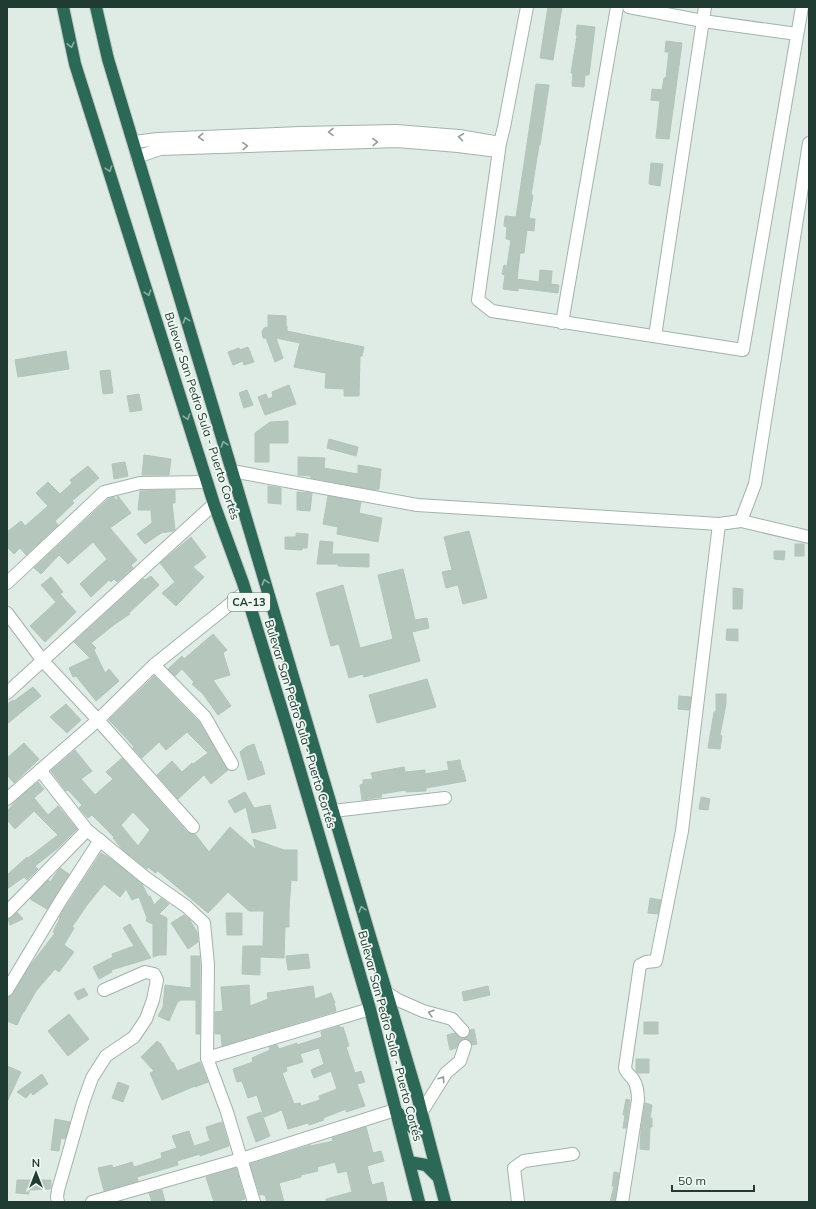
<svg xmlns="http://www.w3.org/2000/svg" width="816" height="1209" font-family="Mulish,sans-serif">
	<rect width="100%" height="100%" fill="#dfebe5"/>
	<g fill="#b5c6bd" stroke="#b2c5bb" fill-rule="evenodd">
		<polygon points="548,7 562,7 553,60 540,58"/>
		<polygon points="577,25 595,27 589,75 585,75 584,87 572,86 573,73 571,73 577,36 576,35"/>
		<polygon points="666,41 682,43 669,139 656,138 660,101 651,100 652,89 662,90 664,78 666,78 669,52 665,52"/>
		<polygon points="536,84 549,85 540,145 539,145 531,195 533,195 529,218 535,219 534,231 527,230 524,253 520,253 517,279 539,282 540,270 552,271 551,284 559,285 558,293 518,288 518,291 503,289 505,275 502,274 504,265 507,266 511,240 506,239 507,227 504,226 505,216 516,217"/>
		<polygon points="651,163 663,164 660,186 649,184"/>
		<polygon points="268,315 286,316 286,326 287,326 287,331 364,347 362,356 360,356 359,396 344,396 344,389 325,388 326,373 294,367 300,343 276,338 283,358 275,362 266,338 263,338 262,332 264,328 268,327"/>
		<polygon points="248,347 254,362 244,365 243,361 233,365 228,352 239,348 240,350"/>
		<polygon points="66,351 69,369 18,377 15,360"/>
		<polygon points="110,370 113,393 103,394 100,371"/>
		<polygon points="289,385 296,404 265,415 258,397 266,394 268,399 273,397 272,392"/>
		<polygon points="247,390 253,405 244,408 239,393"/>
		<polygon points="139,394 142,410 130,412 127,396"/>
		<polygon points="288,421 288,443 269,443 269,462 255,462 255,433 270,422"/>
		<polygon points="329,439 358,447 356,456 327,448"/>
		<polygon points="144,455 171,459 169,475 142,475"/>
		<polygon points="298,457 325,458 324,468 358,474 358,465 381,469 379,489 375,490 311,478 311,476 298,475"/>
		<polygon points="125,462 128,476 114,479 112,464"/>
		<polygon points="88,466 99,478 72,501 74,503 55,521 58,525 26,555 20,548 14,554 7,547 7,532 21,521 25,526 48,506 36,493 48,482 60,494 72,483 70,480"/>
		<polygon points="268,486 281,488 281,504 268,503"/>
		<polygon points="175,490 175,503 172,503 175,530 173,531 161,533 145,544 137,534 152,523 151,510 138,510 140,491"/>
		<polygon points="297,492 312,493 310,511 297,510"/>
		<polygon points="117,496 118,496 131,513 110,528 137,560 131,565 133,568 117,582 114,579 111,582 109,580 91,597 80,584 107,559 93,542 68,564 59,555 41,574 34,568 108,499 114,497 118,502"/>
		<polygon points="328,496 361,502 359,513 382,518 378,542 337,534 338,527 323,524"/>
		<polygon points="469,531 487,598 463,604 458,585 446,588 442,572 452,570 444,537"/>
		<polygon points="296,533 308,534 307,548 302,548 302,550 285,549 285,537 296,537"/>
		<polygon points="191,537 206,557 193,567 204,577 176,606 162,593 175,582 160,563"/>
		<polygon points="320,541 333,542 332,554 369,554 369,567 338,566 338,564 317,564"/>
		<rect x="795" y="544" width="9" height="12"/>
		<polygon points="774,551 785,551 784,560 774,559"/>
		<polygon points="403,569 415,620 427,618 429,628 412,632 420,661 364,677 363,674 349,678 339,644 331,646 316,593 343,585 360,648 393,639 378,575"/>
		<polygon points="151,576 159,585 129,613 130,614 115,624 91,643 96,648 94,650 105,673 109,669 119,681 96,701 76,676 73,677 69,668 90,658 74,642 143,579 145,580"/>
		<polygon points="51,577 63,592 60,594 76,612 45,642 30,626 56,602 41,585"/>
		<polygon points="733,588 743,589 742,609 733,609"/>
		<polygon points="727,629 738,629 738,641 726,640"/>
		<polygon points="213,634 227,650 223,653 230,675 213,680 231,706 218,715 203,694 192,684 194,682 182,669 175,676 168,669 182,656 184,659"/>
		<polygon points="154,676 199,722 228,770 211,784 204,775 178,799 157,775 172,761 182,772 192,763 193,764 208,753 187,732 166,750 159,742 142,758 133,748 134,747 127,739 109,720"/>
		<polygon points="427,679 436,707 377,723 369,695"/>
		<polygon points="33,687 41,696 7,724 7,704 13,700 14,701"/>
		<polygon points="716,694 726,694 726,704 720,735 722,736 720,749 708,748 714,712 716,712"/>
		<polygon points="679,696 691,697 689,710 678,709"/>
		<polygon points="66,704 81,720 67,733 50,717"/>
		<polygon points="24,743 39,759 14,783 7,775 7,758"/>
		<polygon points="254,744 260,762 261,761 265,774 248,780 240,752 246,747"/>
		<path d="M 75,750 L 92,771 L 81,779 L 95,795 L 113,779 L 106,772 L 122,758 L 187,832 L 191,834 L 195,834 L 209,852 L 230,827 L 256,850 L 253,839 L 284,850 L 297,850 L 297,881 L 291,880 L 289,909 L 289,927 L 285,927 L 284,958 L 260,957 L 260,975 L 242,974 L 243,946 L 263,946 L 264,911 L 249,911 L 228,892 L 208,913 L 158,871 L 155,873 L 148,867 L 147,869 L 123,850 L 113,838 L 114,837 L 92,815 L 88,818 L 79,808 L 82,805 L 68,790 L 66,791 L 51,771 ZM 133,812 L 150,830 L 138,846 L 121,825 Z"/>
		<polygon points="460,760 462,771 463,770 466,781 426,788 426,791 406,792 406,790 381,794 382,797 362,800 360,785 363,784 363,780 373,779 371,773 404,767 405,772 425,770 425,774 449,770 447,762"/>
		<polygon points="38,782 44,789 34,798 48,815 58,806 77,829 58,848 35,866 38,869 27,880 24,877 7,889 7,875 27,857 28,858 58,835 34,811 15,829 7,820 7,811 19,798"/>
		<polygon points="245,792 254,808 270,805 276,828 252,833 246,807 235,813 228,801"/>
		<polygon points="701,797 710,799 708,810 699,809"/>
		<polygon points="101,853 111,859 142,884 148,896 150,896 154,905 161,898 169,904 159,914 167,918 166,955 159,955 153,957 153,924 146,921 147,918 139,897 132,900 126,889 120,897 104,884 87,905 72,927 74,928 64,945 74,952 59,972 55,969 36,991 24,1012 23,1012 17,1025 7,1021 7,999 8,997 13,994 29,967 55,933 53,932 60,918 59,917"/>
		<polygon points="60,868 69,874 47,909 30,899 48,880 50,882"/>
		<polygon points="650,898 661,900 658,914 648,913"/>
		<polygon points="17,912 23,919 10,925 8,919 12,917"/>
		<polygon points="226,913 242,913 242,935 227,935"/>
		<polygon points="184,915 190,920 197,932 198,942 188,949 171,923"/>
		<polygon points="130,924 151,958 111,970 112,972 99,979 93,967 113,957 112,954 134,946 123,928"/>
		<polygon points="308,954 310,968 288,970 286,956"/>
		<polygon points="191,956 200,956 200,1034 196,1034 196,1000 180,1000 180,1001 178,1001 169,1021 158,1016 163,1007 165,985 191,988"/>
		<polygon points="249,985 250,1006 268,999 267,993 313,986 315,999 331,993 335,1003 334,1003 336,1011 222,1046 221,1034 215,1034 215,1012 223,1011 221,987"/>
		<polygon points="488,986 490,995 464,1001 462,992"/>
		<polygon points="84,988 88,995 78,1000 74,993"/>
		<polygon points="69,1014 89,1039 68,1056 48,1031"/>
		<rect x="644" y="1022" width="14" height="12"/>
		<path d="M 340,1026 L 340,1028 L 343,1027 L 349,1046 L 346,1047 L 355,1073 L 361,1071 L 365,1082 L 357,1084 L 365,1106 L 346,1112 L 346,1109 L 323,1118 L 324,1120 L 309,1125 L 308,1123 L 288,1129 L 282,1110 L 264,1117 L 257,1095 L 248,1098 L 242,1081 L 237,1082 L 233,1069 L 253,1062 L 252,1058 L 270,1050 L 269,1047 L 277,1045 L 279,1049 L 297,1043 L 297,1045 L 322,1037 L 321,1032 ZM 319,1048 L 324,1064 L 311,1070 L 314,1078 L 331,1071 L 337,1089 L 319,1096 L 320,1100 L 301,1106 L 300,1103 L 294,1104 L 282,1073 L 287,1071 L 286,1067 L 303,1062 L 300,1054 Z"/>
		<polygon points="474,1029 477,1044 472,1045 470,1041 467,1039 463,1039 460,1041 456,1048 450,1050 447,1035 455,1033 460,1038 464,1038 468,1036 470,1030"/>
		<polygon points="157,1041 161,1044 172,1063 173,1062 177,1071 200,1062 208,1082 195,1087 195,1086 162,1100 150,1073 154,1071 141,1057"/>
		<polygon points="636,1059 649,1059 649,1073 638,1073 636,1071"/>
		<polygon points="7,1066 21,1072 7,1102"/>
		<polygon points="42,1074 48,1084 33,1095 31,1092 26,1098 17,1092"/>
		<polygon points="118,1082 129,1086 123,1102 112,1098"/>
		<polygon points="626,1099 630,1100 626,1128 623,1128 625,1115 623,1115"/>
		<polygon points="645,1103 652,1105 650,1118 652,1118 652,1127 650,1127 649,1150 640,1149 641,1130"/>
		<polygon points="261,1112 270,1136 256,1142 247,1117"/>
		<polygon points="55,1119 70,1122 65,1139 61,1138 59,1151 51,1150"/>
		<polygon points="222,1122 229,1146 200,1156 200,1154 177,1161 178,1165 137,1177 138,1181 104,1191 98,1168 112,1165 113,1168 132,1162 134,1167 162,1158 161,1153 177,1148 172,1136 189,1131 194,1146 210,1141 206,1127"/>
		<polygon points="366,1127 373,1153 381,1151 384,1161 367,1166 372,1185 383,1182 387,1201 382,1202 326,1202 326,1199 352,1192 347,1171 338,1173 335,1162 317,1167 318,1171 301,1175 301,1177 279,1183 284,1202 267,1202 265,1195 263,1195 263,1194 260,1195 250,1164 311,1145 311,1146 333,1141 332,1138"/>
		<polygon points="236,1168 245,1199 235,1202 214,1202 206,1177"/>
		<polygon points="614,1172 619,1173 615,1202 610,1202 614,1186 612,1186"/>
		<polygon points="17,1180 51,1180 51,1186 50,1189 29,1190 29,1194 16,1193"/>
		<polygon points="162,1190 165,1202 152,1202 149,1193"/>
	</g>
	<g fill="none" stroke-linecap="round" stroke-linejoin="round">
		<defs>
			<g id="minor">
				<polyline points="527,7 504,127 500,143 478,300 492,311 743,350 802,7"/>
				<polyline points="629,7 703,21 797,34"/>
				<polyline points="134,142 158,139 300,133 396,131 459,136 500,143"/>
				<polyline points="137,157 160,149 397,141 458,146 498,151"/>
				<polyline points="562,323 617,7"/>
				<polyline points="655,336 705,7"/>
				<polyline points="232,471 417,505 719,524 741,521 755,484 809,143"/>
				<polyline points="741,521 809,537"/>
				<polyline points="7,583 104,492 140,483 207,482"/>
				<polyline points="7,613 43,661 98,720 193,827"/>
				<polyline points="154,665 205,717 232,764"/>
				<polyline points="7,693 214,504"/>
				<polyline points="40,770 87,830 146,878 187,907 204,923 208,965 207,1058 227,1112 254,1202"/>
				<polyline points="7,799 98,720 154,665 245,592"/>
				<polyline points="333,811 445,798"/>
				<polyline points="7,912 87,830"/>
				<polyline points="7,990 61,900 100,840"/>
				<polyline points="386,992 398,1000 423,1011 452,1019 463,1031"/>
				<polyline points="207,1058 370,1009"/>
				<polyline points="421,1113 446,1073 460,1061 465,1046"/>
				<polyline points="58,1202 57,1197 58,1190 83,1103 92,1078 106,1056 134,1037 146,1019 153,1000 157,980 154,974 145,972 104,990"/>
				<polyline points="92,1202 241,1159 395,1110"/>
				<polyline points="518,1202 514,1168 524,1161 573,1154"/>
				<path d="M 622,1202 L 638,1100 C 638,1093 637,1085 633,1079 C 630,1075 626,1073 625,1068 L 640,965 L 646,962 L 656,961 L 682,831 L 719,524"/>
			</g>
			<g id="highway">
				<polyline points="63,7 75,64 214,504 243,583 289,733 370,1009 419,1202"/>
				<polyline points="96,7 108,59 232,471 417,1095 445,1202"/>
				<polyline points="396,1111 415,1130 426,1132"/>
				<polyline points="409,1162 426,1165 438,1177"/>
			</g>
		</defs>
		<use href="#minor" stroke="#a2b3ab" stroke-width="14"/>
		<use href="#highway" stroke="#c1c8c5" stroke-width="14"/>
		<use href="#minor" stroke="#fff" stroke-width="12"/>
		<use href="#highway" stroke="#2b6856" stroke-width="12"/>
	</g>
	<defs><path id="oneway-chevron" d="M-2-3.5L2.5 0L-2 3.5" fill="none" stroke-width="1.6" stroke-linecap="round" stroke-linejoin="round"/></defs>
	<g stroke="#8eb0a4">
		<use href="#oneway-chevron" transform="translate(71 45) rotate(77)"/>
		<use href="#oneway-chevron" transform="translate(109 169) rotate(72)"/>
		<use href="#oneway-chevron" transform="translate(148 293) rotate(72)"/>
		<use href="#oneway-chevron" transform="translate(186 320) rotate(-107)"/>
		<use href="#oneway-chevron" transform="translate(187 417) rotate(73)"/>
		<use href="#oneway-chevron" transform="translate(224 444) rotate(-107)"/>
		<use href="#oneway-chevron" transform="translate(265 582) rotate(-106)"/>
		<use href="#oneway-chevron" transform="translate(362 909) rotate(-106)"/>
	</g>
	<g stroke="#909d98">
		<use href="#oneway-chevron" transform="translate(331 132) rotate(179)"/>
		<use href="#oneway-chevron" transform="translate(201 137) rotate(177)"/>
		<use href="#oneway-chevron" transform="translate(461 137) rotate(-172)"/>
		<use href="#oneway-chevron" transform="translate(375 142) rotate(-2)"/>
		<use href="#oneway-chevron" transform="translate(245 146) rotate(-2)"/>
		<use href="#oneway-chevron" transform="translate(431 1013) rotate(-164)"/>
		<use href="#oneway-chevron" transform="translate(442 1079) rotate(-56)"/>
	</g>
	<g text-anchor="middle" stroke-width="3.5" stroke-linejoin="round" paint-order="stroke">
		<rect fill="#f0f8f3" stroke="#5e746b" stroke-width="1" x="228" y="593" width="42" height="18" rx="3"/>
		<g font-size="11" font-weight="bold" fill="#203b31">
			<text x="249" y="606">CA-13</text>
		</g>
		<g font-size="12" fill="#203b31" stroke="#f0f8f3">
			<text transform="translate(202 416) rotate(72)" y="4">Bulevar San Pedro Sula - Puerto Cortés</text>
			<text transform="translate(300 724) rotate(73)" y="4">Bulevar San Pedro Sula - Puerto Cortés</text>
			<text transform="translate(390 1036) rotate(75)" y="4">Bulevar San Pedro Sula - Puerto Cortés</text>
		</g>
	</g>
	<rect width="816" height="1209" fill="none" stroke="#203b31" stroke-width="16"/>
	<g transform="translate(36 1173)" stroke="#f0f8f3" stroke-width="3" paint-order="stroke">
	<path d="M0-3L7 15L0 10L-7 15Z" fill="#203b31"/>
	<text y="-6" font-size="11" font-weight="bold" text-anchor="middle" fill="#203b31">N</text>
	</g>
	<path d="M672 1185v6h82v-6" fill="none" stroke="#203b31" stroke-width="2"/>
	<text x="678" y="1185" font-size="12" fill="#203b31" stroke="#f0f8f3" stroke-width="3" paint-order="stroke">50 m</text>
</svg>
